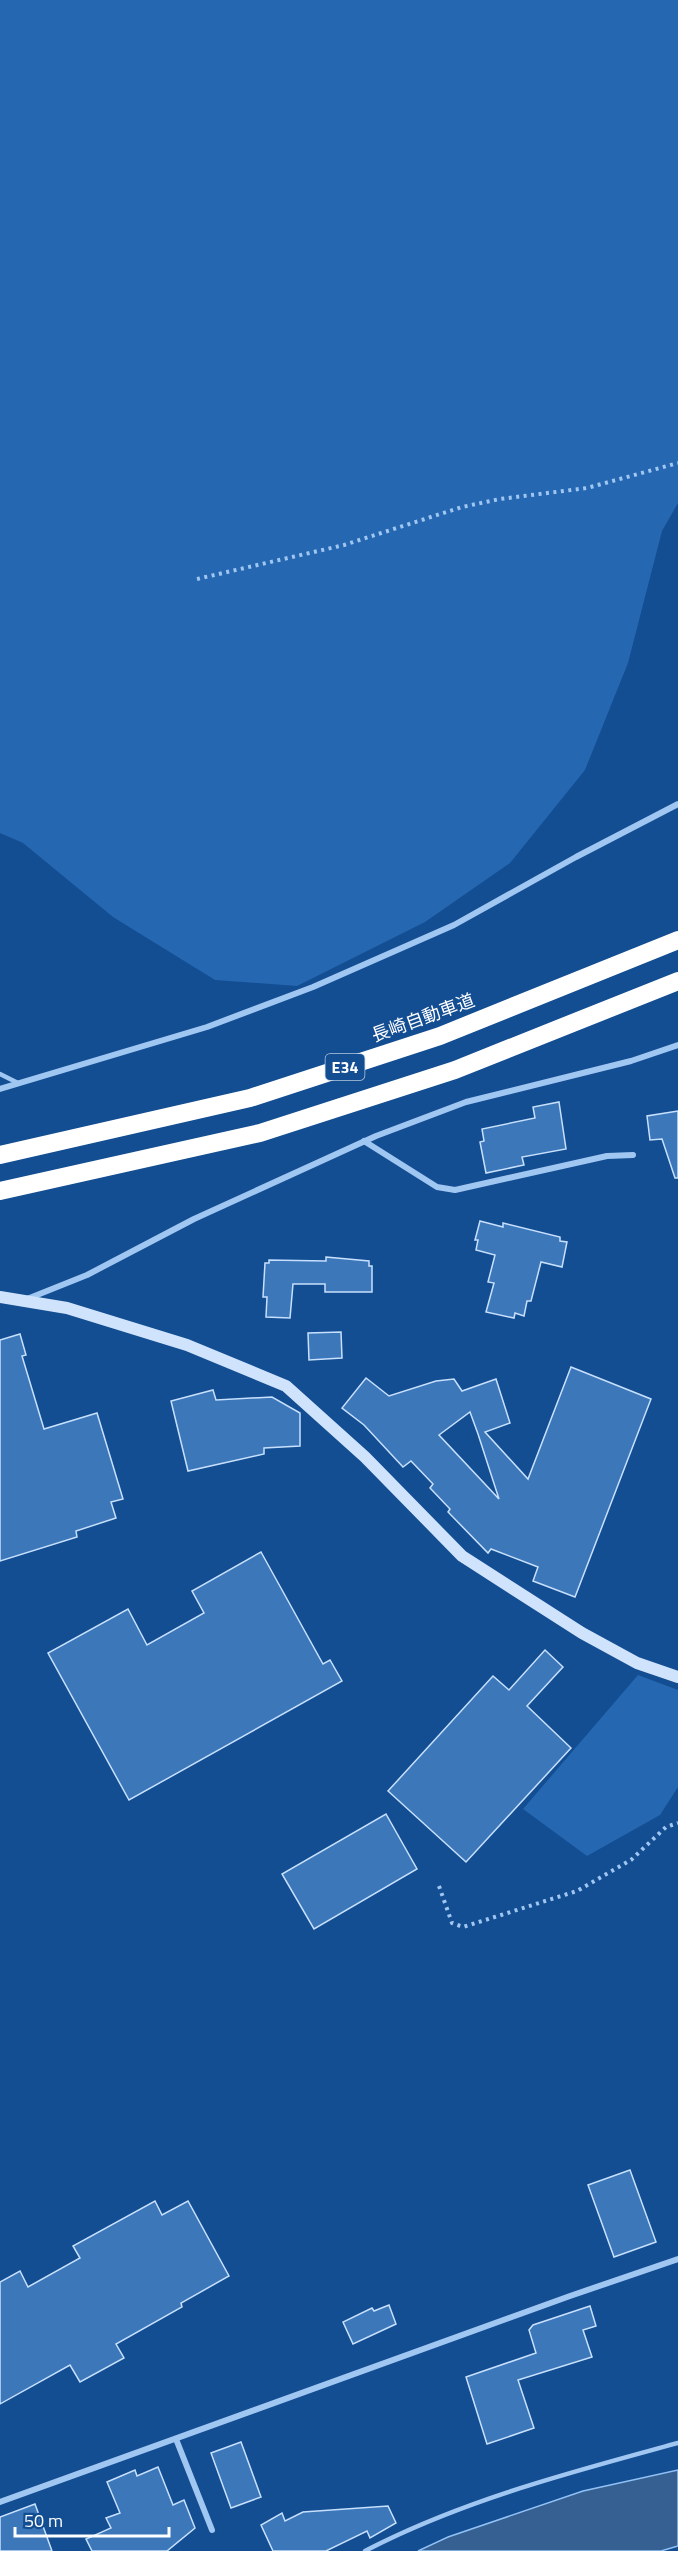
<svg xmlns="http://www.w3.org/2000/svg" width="678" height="2551" font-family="'Titillium Web','Noto Sans JP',sans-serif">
	<rect width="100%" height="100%" fill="#134d92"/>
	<g fill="#2567b1">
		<polygon points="0,0 678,0 678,503 662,531 628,663 585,770 510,863 425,922 297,986 215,980 113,917 23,843 0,833"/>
		<polygon points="638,1675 678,1690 678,1787 660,1815 587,1856 523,1809"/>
	</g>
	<polygon fill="#366092" stroke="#92c2f5" stroke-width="1.5" points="678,2470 678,2546 661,2551 418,2551 448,2537 583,2491"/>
	<g fill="#3c77ba" stroke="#c7e0fd" stroke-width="1.5" fill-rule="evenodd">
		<polygon points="559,1102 566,1149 522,1157 524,1165 486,1173 480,1142 484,1141 482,1129 535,1118 533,1107"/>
		<polygon points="678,1111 678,1178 675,1178 662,1139 650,1140 647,1116"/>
		<polygon points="480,1221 503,1227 503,1223 560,1237 560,1241 567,1242 562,1267 541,1262 531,1301 527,1301 524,1316 515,1313 514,1318 486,1312 494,1283 488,1282 495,1255 476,1250 478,1240 475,1240"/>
		<polygon points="326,1257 369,1261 369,1266 372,1266 372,1292 325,1292 325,1284 293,1284 290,1318 266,1317 267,1297 263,1297 265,1263 269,1263 269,1260 326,1261"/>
		<polygon points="341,1332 342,1358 309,1360 308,1333"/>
		<polygon points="20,1334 26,1355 22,1356 44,1429 97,1413 123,1499 111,1502 116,1518 76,1531 77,1537 0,1561 0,1340"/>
		<path d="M 571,1367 L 651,1399 L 575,1597 L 533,1581 L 538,1567 L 491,1549 L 488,1553 L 448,1512 L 450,1509 L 430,1488 L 433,1484 L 411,1461 L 403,1467 L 364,1425 L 342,1408 L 366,1378 L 389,1396 L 436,1381 L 454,1379 L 462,1391 L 496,1379 L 510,1423 L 485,1432 L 528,1479 ZM 470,1412 L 478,1434 L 499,1499 L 439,1435 Z"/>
		<polygon points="213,1390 216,1400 272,1397 300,1413 300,1446 264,1448 264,1454 188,1471 171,1401"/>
		<polygon points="261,1552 323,1664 330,1660 342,1681 129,1800 48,1653 128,1609 147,1645 204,1613 192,1591"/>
		<polygon points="545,1650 563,1667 527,1706 571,1748 466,1862 388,1791 493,1676 509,1690"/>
		<polygon points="386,1814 417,1869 314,1929 282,1874"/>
		<polygon points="630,2170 656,2242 614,2257 588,2185"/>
		<polygon points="155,2201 162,2215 188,2201 229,2276 181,2303 182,2307 116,2344 124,2358 80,2382 70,2365 0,2404 0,2282 20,2271 28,2287 80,2258 73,2246"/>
		<polygon points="389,2305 396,2324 353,2344 343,2322 372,2308 374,2311"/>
		<polygon points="590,2306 596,2326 583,2330 592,2357 518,2380 534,2428 487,2444 466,2377 536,2353 529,2330 533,2325"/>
		<polygon points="241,2442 261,2497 231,2508 211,2453"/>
		<polygon points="158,2467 173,2505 184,2500 195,2528 167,2551 92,2551 86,2539 111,2528 106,2518 120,2513 107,2482 135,2470 137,2476"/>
		<polygon points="35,2504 52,2551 0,2551 0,2517"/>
		<polygon points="388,2506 396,2523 370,2538 367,2531 326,2551 273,2551 261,2525 282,2513 285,2521 303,2512"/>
	</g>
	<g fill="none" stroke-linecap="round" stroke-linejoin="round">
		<g stroke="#a0c6f2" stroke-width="4" stroke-dasharray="3 4.5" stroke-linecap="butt">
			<polyline points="197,579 344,545 462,507 500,499 587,488 678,463"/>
			<polyline points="439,1886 452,1923 463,1927 577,1891 631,1860 666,1827 678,1823"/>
		</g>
		<g stroke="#a0c6f2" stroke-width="4.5">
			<polyline points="0,1074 18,1083"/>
			<path d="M 365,2551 C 463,2500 572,2472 678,2443"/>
		</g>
		<g stroke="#a0c6f2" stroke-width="6">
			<polyline points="0,1089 207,1027 313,987 454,925 576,857 678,804"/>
			<polyline points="364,1141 437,1187 455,1190 607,1156 633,1155"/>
			<polyline points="27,1299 87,1275 194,1219 376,1136 466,1102 631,1061 678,1045"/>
			<polyline points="176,2439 212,2530"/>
			<polyline points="0,2502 570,2296 678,2259"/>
		</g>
		<polyline stroke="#cfe3fc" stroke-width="12" points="0,1297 67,1308 187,1345 286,1386 365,1457 462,1556 582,1633 637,1663 678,1677"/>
		<g stroke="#fff" stroke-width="18">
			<polyline points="0,1155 250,1098 440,1036 678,940"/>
			<polyline points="0,1191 260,1133 455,1070 678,981"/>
		</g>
	</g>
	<g text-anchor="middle" stroke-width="5" stroke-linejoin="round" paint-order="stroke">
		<rect fill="#134d92" stroke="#b8cade" stroke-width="1.5" x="325.5" y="1054" width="39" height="26" rx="4.5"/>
		<g font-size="16" font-weight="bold" fill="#fff">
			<text x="345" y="1073">E34</text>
		</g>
		<g font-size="18" fill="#fff" stroke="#134d92">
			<text transform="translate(423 1018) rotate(-20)" y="6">長崎自動車道</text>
		</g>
	</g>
	<path d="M15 2527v9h154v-9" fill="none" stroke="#ffffff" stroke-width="3"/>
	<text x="24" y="2527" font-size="18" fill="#ffffff" stroke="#134d92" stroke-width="4.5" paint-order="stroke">50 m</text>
</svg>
